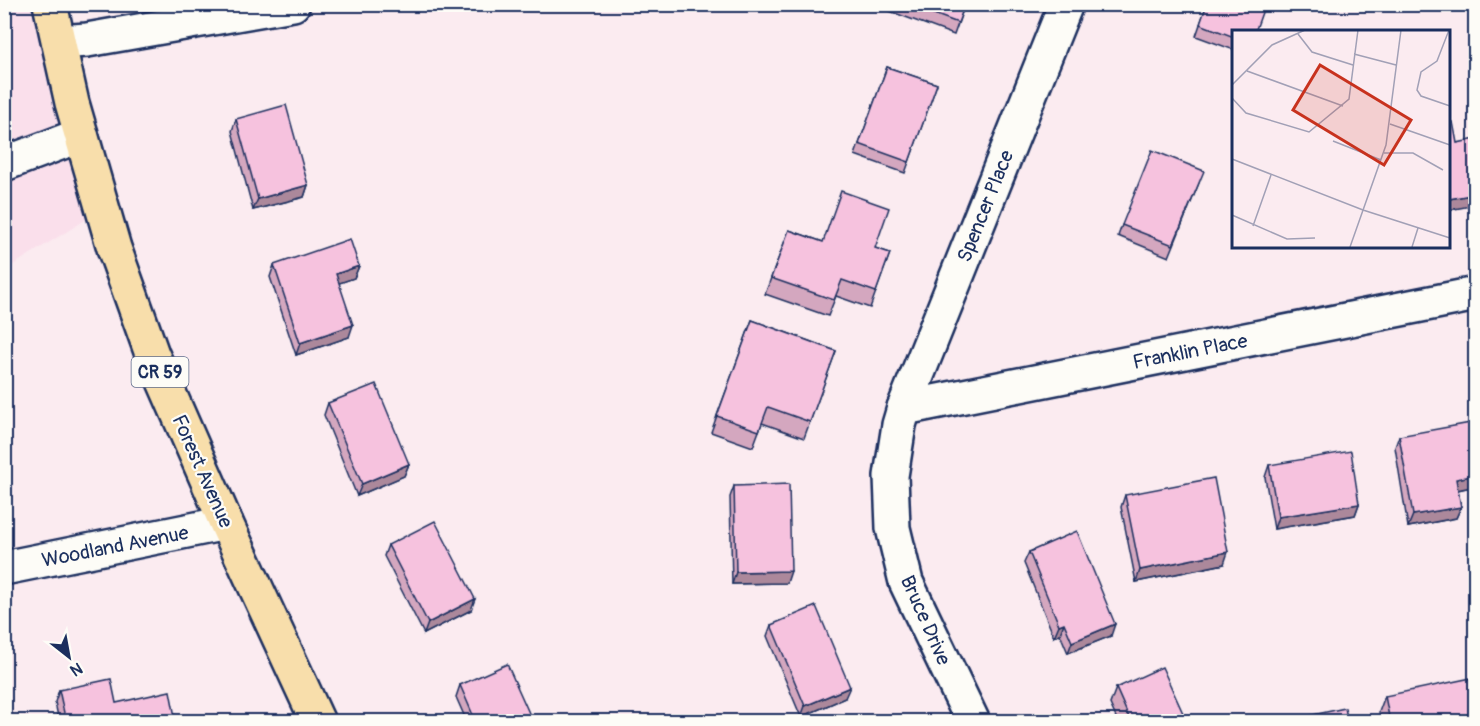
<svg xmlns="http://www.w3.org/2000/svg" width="1480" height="726" font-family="Pangolin,sans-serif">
	<rect width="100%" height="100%" fill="#fbebf0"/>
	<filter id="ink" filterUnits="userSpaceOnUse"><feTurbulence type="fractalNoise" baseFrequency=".0167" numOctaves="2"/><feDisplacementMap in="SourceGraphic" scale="12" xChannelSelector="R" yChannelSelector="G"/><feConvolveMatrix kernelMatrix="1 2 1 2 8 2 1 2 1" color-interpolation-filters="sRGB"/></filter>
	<g filter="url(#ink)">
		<polygon fill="#fadfeb" points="5,5 52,5 103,209 5,270"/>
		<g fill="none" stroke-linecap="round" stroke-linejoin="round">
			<defs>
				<g id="minor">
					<polyline points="59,42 87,40 293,4"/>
					<polyline points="4,164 81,135"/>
					<polyline points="904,408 1476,294"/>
					<polyline points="4,568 226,523"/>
					<polyline points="973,722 906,582 893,528 891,476 899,425 904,408 1066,4"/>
				</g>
				<polyline id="major" points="50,4 72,103 114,248 152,354 226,523 318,722"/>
			</defs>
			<use href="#minor" stroke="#1b2f5e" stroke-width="38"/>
			<use href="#major" stroke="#1b2f5e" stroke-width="38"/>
			<use href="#minor" stroke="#fdfcf7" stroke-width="33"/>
			<use href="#major" stroke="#f8deab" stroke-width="33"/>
		</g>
		<g fill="#d4a7bf" stroke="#1b2f5e" stroke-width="1.5">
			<polygon points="886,4 965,4 954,35 884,9"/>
			<polygon points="1207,4 1234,32 1234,50 1196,36"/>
			<polygon points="887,67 937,84 905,173 855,155"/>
			<polygon points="236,119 308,185 304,197 253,210 232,131"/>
			<polygon points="1199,183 1169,257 1118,236 1122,225"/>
			<polygon points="789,230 823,242 875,248 890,253 870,308 836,296 828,316 765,294"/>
			<polygon points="274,265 359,266 354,278 339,283 349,337 296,355 270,277"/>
			<polygon points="752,320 836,351 804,438 762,423 753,447 711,432"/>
			<polygon points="328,403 409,464 404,476 357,496 324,415"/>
			<polygon points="1399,436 1476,486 1458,490 1461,507 1456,518 1408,527 1395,447"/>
			<polygon points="1269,465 1359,504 1355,515 1274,529 1265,477"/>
			<polygon points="734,486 787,583 732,584 730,497"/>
			<polygon points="1125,495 1224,564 1136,582 1121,507"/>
			<polygon points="388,545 471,610 424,634 384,556"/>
			<polygon points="1029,552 1111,636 1068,653 1060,634 1054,637 1024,563"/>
			<polygon points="771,625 845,698 801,717 767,636"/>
			<polygon points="460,685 533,722 467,722 456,697"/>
			<polygon points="1116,688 1187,722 1118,722 1110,704"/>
			<polygon points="59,690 116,703 176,722 59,722 55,702"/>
			<polygon points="1385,696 1476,722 1381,722 1379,712"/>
		</g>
		<g fill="#ac889b" stroke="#1b2f5e" stroke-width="1.5">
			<polygon points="308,185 304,197 253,210 258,199"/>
			<polygon points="1476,194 1476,205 1449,210 1449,199"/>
			<polygon points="359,266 354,278 331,286 336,274"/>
			<polygon points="353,325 349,337 296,355 300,343"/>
			<polygon points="409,464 404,476 357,496 362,484"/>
			<polygon points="1476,475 1476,486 1452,491 1456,479"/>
			<polygon points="1359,504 1355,515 1274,529 1278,517"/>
			<polygon points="1461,507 1456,518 1408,527 1413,515"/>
			<polygon points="1228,552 1224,564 1136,582 1140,570"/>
			<polygon points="791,571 787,583 732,584 736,572"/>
			<polygon points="475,599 471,610 424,634 428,623"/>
			<polygon points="1064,623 1060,634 1054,637 1059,625"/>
			<polygon points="1115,624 1111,636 1068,653 1072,642"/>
			<polygon points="850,687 845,698 801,717 805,706"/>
		</g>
		<g fill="#f6c2de" stroke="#1b2f5e" stroke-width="1.5">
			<polygon points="907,4 965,4 958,23"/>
			<polygon points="1207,4 1265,4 1255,32 1234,32 1234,37 1200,24"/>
			<polygon points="887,67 937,84 909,162 859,144"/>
			<polygon points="286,105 308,185 258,199 236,119"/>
			<polygon points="1453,122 1457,143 1476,139 1476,194 1449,199 1449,123"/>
			<polygon points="1152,150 1204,171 1173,245 1122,225"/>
			<polygon points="841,191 889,208 875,248 890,253 876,292 842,280 834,300 771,278 789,230 823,242"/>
			<polygon points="350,239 359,266 336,274 353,325 300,343 274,265"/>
			<polygon points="752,320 836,351 810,422 768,407 759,431 717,416"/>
			<polygon points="376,384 409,464 362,484 328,403"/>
			<polygon points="1476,422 1476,475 1456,479 1461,507 1413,515 1399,436"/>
			<polygon points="1351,451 1359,504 1278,517 1269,465"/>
			<polygon points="1214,478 1228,552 1140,570 1125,495"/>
			<polygon points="789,484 791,571 736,572 734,486"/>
			<polygon points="435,521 475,599 428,623 388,545"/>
			<polygon points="1077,531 1115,624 1072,642 1064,623 1059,625 1029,552"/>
			<polygon points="816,606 850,687 805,706 771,625"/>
			<polygon points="507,664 533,722 476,722 460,685"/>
			<polygon points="1162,667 1187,722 1131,722 1116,688"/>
			<polygon points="1476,677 1476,722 1390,722 1385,696"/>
			<polygon points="111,679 116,703 170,691 176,722 66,722 59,690"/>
			<polygon points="1345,708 1348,722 1281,722"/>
		</g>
	</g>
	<g text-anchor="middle" stroke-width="4.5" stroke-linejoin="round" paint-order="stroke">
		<rect fill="#fdfcf7" stroke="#5f6c8c" stroke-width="1.5" x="131.5" y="357" width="57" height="30" rx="4.5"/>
		<g font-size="18" font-weight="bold" fill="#1b2f5e">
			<text x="160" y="378">CR 59</text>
		</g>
		<g font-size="20" fill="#1b2f5e" stroke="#fdfcf7">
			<text transform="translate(985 206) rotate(-68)" y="7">Spencer Place</text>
			<text transform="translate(1190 351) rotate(-11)" y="7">Franklin Place</text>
			<text transform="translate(203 471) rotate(66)" y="7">Forest Avenue</text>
			<text transform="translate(115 546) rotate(-11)" y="7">Woodland Avenue</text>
			<text transform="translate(926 620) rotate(66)" y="7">Bruce Drive</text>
		</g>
	</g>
	<g transform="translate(1232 30)">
		<rect width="218" height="218" fill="#fbebf0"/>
		<path fill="none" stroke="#a1a0b6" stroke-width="1.5" d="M 217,0 L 205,31 L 189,42 L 185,60 L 189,66 L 218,76M 66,4 L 80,22 L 121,35M 122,24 L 164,35M 15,41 L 111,76M 0,55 L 40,15 L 73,0M 0,68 L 14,83 L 77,102 L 117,69 L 126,0M 158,94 L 218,115M 101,111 L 149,130M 152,123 L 181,123 L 211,140M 0,129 L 131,180 L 218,208M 0,185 L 55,209 L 83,208M 21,196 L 39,145M 118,217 L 154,115 L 169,0M 180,217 L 186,198"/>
		<path fill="#c8321e" fill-opacity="0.15" stroke="#c8321e" stroke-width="3" d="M 88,35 L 179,90 L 152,135 L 61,80 Z"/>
		<rect width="218" height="218" fill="none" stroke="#1b2f5e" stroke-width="3"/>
	</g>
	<rect width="1480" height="726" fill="none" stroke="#fdfcf7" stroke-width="24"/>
	<rect x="12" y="12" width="1456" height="702" fill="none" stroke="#1b2f5e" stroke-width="2" filter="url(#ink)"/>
	<g transform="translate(69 657) rotate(149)" stroke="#fdfcf7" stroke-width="4.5" paint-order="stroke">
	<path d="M0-4.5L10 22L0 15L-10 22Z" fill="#1b2f5e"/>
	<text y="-9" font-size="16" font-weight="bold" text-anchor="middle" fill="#1b2f5e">N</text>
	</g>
</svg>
